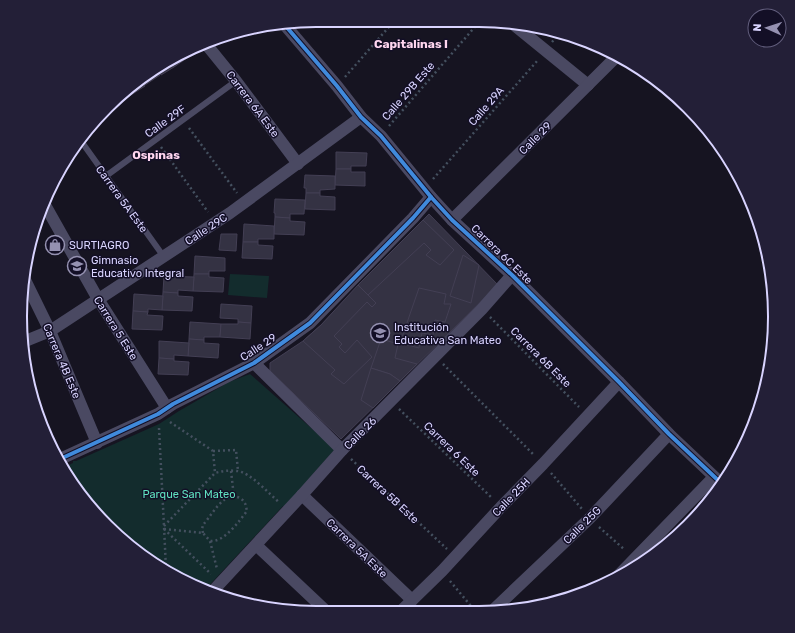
<svg xmlns="http://www.w3.org/2000/svg" width="795" height="633" font-family="Rubik,sans-serif">
	<rect width="100%" height="100%" fill="#161421"/>
	<g fill="#132c2d">
		<polygon points="230,274 269,276 267,298 228,295"/>
		<polygon points="250,374 335,449 284,507 283,506 204,591 136,552 94,512 62,468 73,463 73,461 76,461 159,424 179,411 229,382"/>
	</g>
	<g fill="#343243" stroke="#433f54">
		<polygon points="199,47 200,49 174,67 169,59"/>
		<polygon points="169,59 174,67 161,75 157,68"/>
		<polygon points="156,69 160,75 145,85 141,80"/>
		<polygon points="141,81 145,86 131,95 128,91"/>
		<polygon points="128,91 131,95 115,105 113,102"/>
		<polygon points="112,103 115,106 100,116 107,107"/>
		<polygon points="336,152 367,153 366,166 351,166 351,169 336,169"/>
		<polygon points="336,169 351,169 351,172 365,172 365,186 335,185"/>
		<polygon points="305,175 335,176 335,189 320,190 320,193 306,193 306,188 304,188"/>
		<polygon points="306,193 320,193 320,196 335,197 335,210 305,209"/>
		<polygon points="275,199 305,200 304,214 290,214 290,218 275,217 275,213 274,213"/>
		<polygon points="429,214 498,285 341,439 270,371 270,363 303,341 321,325"/>
		<polygon points="275,217 290,218 290,221 305,222 304,235 274,234"/>
		<polygon points="423,220 454,250 440,265 426,255 431,250 424,243 368,295 358,285"/>
		<polygon points="244,224 274,226 274,239 258,239 258,242 243,242"/>
		<polygon points="221,234 237,234 236,251 219,250"/>
		<polygon points="243,242 258,242 258,245 273,246 272,259 242,258"/>
		<polygon points="463,255 479,265 471,303 450,296"/>
		<polygon points="195,256 225,258 225,271 209,271 209,274 194,274"/>
		<polygon points="194,274 209,274 209,277 224,278 223,292 193,291"/>
		<polygon points="164,276 194,277 193,291 178,290 178,293 163,292"/>
		<polygon points="358,285 376,303 372,307 367,302 334,336 342,344 339,347 345,353 357,340 372,357 344,384 331,374 335,370 303,341 321,325"/>
		<polygon points="419,288 446,294 444,304 451,304 445,322 435,320 433,335 422,333 419,348 400,343"/>
		<polygon points="163,292 178,293 178,296 193,297 192,311 162,310"/>
		<polygon points="134,294 163,296 162,310 148,309 148,312 133,311"/>
		<polygon points="221,304 252,306 251,323 238,322 238,319 220,318"/>
		<polygon points="133,311 148,312 147,315 163,316 162,330 132,329"/>
		<polygon points="190,322 221,324 220,337 204,337 204,340 189,339"/>
		<polygon points="238,322 251,323 250,339 220,337 221,324 238,324"/>
		<polygon points="189,339 204,340 204,343 219,344 218,358 188,356"/>
		<polygon points="381,339 398,344 395,358 417,364 400,381 390,374 371,368"/>
		<polygon points="159,341 189,343 188,356 174,355 174,359 159,358"/>
		<polygon points="159,358 174,359 174,361 189,362 188,375 158,374"/>
		<polygon points="371,368 390,374 400,381 373,408 361,400"/>
	</g>
	<g fill="none" stroke-linecap="round" stroke-linejoin="round">
		<g stroke="#44505f" stroke-width="2.5" stroke-dasharray="2 3" stroke-linecap="butt">
			<polyline points="552,42 560,33"/>
			<polyline points="345,77 395,20"/>
			<polyline points="389,126 480,21"/>
			<polyline points="189,128 237,193"/>
			<polyline points="161,147 208,212"/>
			<polyline points="433,179 538,60"/>
			<polyline points="490,317 579,407"/>
			<polyline points="443,364 534,455"/>
			<polyline points="399,409 492,498"/>
			<polyline points="170,422 213,451 215,473"/>
			<polyline points="159,428 164,526 166,569"/>
			<polyline points="213,451 236,450 238,471"/>
			<polyline points="351,459 447,549"/>
			<polyline points="231,471 234,497"/>
			<polyline points="551,473 582,509"/>
			<path d="M 164,526 L 215,473 C 222,471 229,470 237,471 C 250,472 269,494 280,503"/>
			<polyline points="599,527 625,550"/>
			<polyline points="164,529 203,533 210,541 217,569"/>
			<polyline points="164,529 211,574"/>
			<path d="M 203,533 L 202,529 L 203,525 C 209,518 217,505 224,500 C 229,495 240,495 244,502 C 246,504 246,507 247,511 C 240,520 224,543 210,541"/>
			<polyline points="450,581 476,612"/>
		</g>
		<g stroke="#4a4962" stroke-width="6">
			<polyline points="81,141 164,257"/>
			<polyline points="106,176 236,81"/>
		</g>
		<g stroke="#4a4962" stroke-width="12">
			<polyline points="284,24 337,86 361,117 381,136 431,197 452,220 512,275 619,382 669,434 722,484"/>
			<polyline points="513,24 588,85"/>
			<polyline points="206,44 236,81 298,164"/>
			<polyline points="45,205 98,299 167,408"/>
			<polyline points="452,220 617,56"/>
			<polyline points="25,280 50,331 97,443"/>
			<polyline points="23,342 50,331 230,213 361,117"/>
			<polyline points="254,363 342,450"/>
			<polyline points="58,460 158,414 173,404 254,363 310,323 413,218 431,197"/>
			<polyline points="302,495 412,600"/>
			<polyline points="256,545 324,609"/>
			<polyline points="616,578 714,477"/>
			<polyline points="211,593 302,495 342,450 482,309 512,275"/>
			<polyline points="402,610 442,571 501,507 543,464 619,382"/>
			<polyline points="491,612 590,518 669,434"/>
		</g>
		<defs>
			<g id="cycleway">
				<polyline points="284,24 337,86 361,117 381,136 431,197 452,220 512,275 619,382 669,434 722,484"/>
				<polyline points="58,460 158,414 173,404 254,363 310,323 413,218 431,197"/>
			</g>
		</defs>
		<use href="#cycleway" stroke="#130f26" stroke-width="6"/>
		<use href="#cycleway" stroke="#408adc" stroke-width="4"/>
	</g>
	<defs>
		<symbol id="shop-ring" viewBox="-11 -11 22 22"><circle r="9.5" fill="#130f26" stroke="#9591b1" stroke-width="1.5"/><path d="M-5-2.5h2.3a2.7 3.5 0 0 1 5.4 0H5L5.5 6h-11ZM-1.5-2.5h3a1.5 2.3 0 0 0-3 0Z" fill="#9591b1"/></symbol>
		<symbol id="university-ring" viewBox="-11 -11 22 22"><circle r="9.5" fill="#130f26" stroke="#9591b1" stroke-width="1.5"/><path d="M0-5L7-2L0 1L-7-2ZM-4 1L0 2.5L4 1V4Q0 6-4 4Z" fill="#9591b1"/></symbol>
		<symbol id="school-ring" viewBox="-11 -11 22 22"><circle r="9.5" fill="#130f26" stroke="#9591b1" stroke-width="1.5"/><path d="M0-5L7-2L0 1L-7-2ZM-4 1L0 2.5L4 1V4Q0 6-4 4Z" fill="#9591b1"/></symbol>
	</defs>
	<g fill-rule="evenodd">
		<use href="#shop-ring" x="44" y="234" width="22" height="22"/>
		<use href="#university-ring" x="66" y="255" width="22" height="22"/>
		<use href="#school-ring" x="369" y="322" width="22" height="22"/>
	</g>
	<g text-anchor="middle" stroke-width="3" stroke-linejoin="round" paint-order="stroke">
		<g font-size="11" fill="#d9d4ff" stroke="#130f26">
			<text transform="translate(408 91) rotate(-49)" y="4">Calle 29B Este</text>
			<text transform="translate(253 104) rotate(53)" y="4">Carrera 6A Este</text>
			<text transform="translate(486 106) rotate(-49)" y="4">Calle 29A</text>
			<text transform="translate(165 121) rotate(-36)" y="4">Calle 29F</text>
			<text transform="translate(535 138) rotate(-45)" y="4">Calle 29</text>
			<text transform="translate(122 199) rotate(54)" y="4">Carrera 5A Este</text>
			<text transform="translate(206 229) rotate(-33)" y="4">Calle 29C</text>
			<text transform="translate(502 254) rotate(44)" y="4">Carrera 6C Este</text>
			<text transform="translate(116 328) rotate(58)" y="4">Carrera 5 Este</text>
			<text transform="translate(258 347) rotate(-33)" y="4">Calle 29</text>
			<text transform="translate(541 357) rotate(45)" y="4">Carrera 6B Este</text>
			<text transform="translate(62 361) rotate(67)" y="4">Carrera 4B Este</text>
			<text transform="translate(360 433) rotate(-45)" y="4">Calle 26</text>
			<text transform="translate(452 449) rotate(44)" y="4">Carrera 6 Este</text>
			<text transform="translate(388 494) rotate(43)" y="4">Carrera 5B Este</text>
			<text transform="translate(511 497) rotate(-46)" y="4">Calle 25H</text>
			<text transform="translate(582 525) rotate(-45)" y="4">Calle 25G</text>
			<text transform="translate(357 548) rotate(44)" y="4">Carrera 5A Este</text>
		</g>
		<g font-size="11" fill="#d9d4ff" stroke="#130f26" text-anchor="start">
			<text x="69" y="249">SURTIAGRO</text>
			<text x="91" y="264">Gimnasio<tspan x="91" dy="13">Educativo Integral</tspan></text>
			<text x="394" y="331">Institución<tspan x="394" dy="13">Educativa San Mateo</tspan></text>
		</g>
		<g font-size="11" fill="#5fe0c0" stroke="#130f26">
			<text x="189" y="498">Parque San Mateo</text>
		</g>
		<g font-size="12" font-weight="bold" fill="#ffd6f0" stroke="#130f26">
			<text x="411" y="48">Capitalinas I</text>
			<text x="156" y="159">Ospinas</text>
		</g>
	</g>
	<path d="M0 0H795V633H0ZM316 27H479A289 289 0 0 1 768 316V317A289 289 0 0 1 479 606H316A289 289 0 0 1 27 317V316A289 289 0 0 1 316 27Z" fill="#231f37" fill-rule="evenodd"/>
	<path fill="none" stroke="#d9d4ff" stroke-width="2" d="M316 27H479A289 289 0 0 1 768 316V317A289 289 0 0 1 479 606H316A289 289 0 0 1 27 317V316A289 289 0 0 1 316 27Z"/>
	<g transform="translate(767 28) rotate(273)"><circle r="19" fill="#130f26" stroke="#625e7d"/>
	<path d="M0-3L7 15L0 10L-7 15Z" fill="#9591b1"/>
	<text y="-6" font-size="11" font-weight="bold" text-anchor="middle" fill="#d9d4ff">N</text>
	</g>
</svg>
